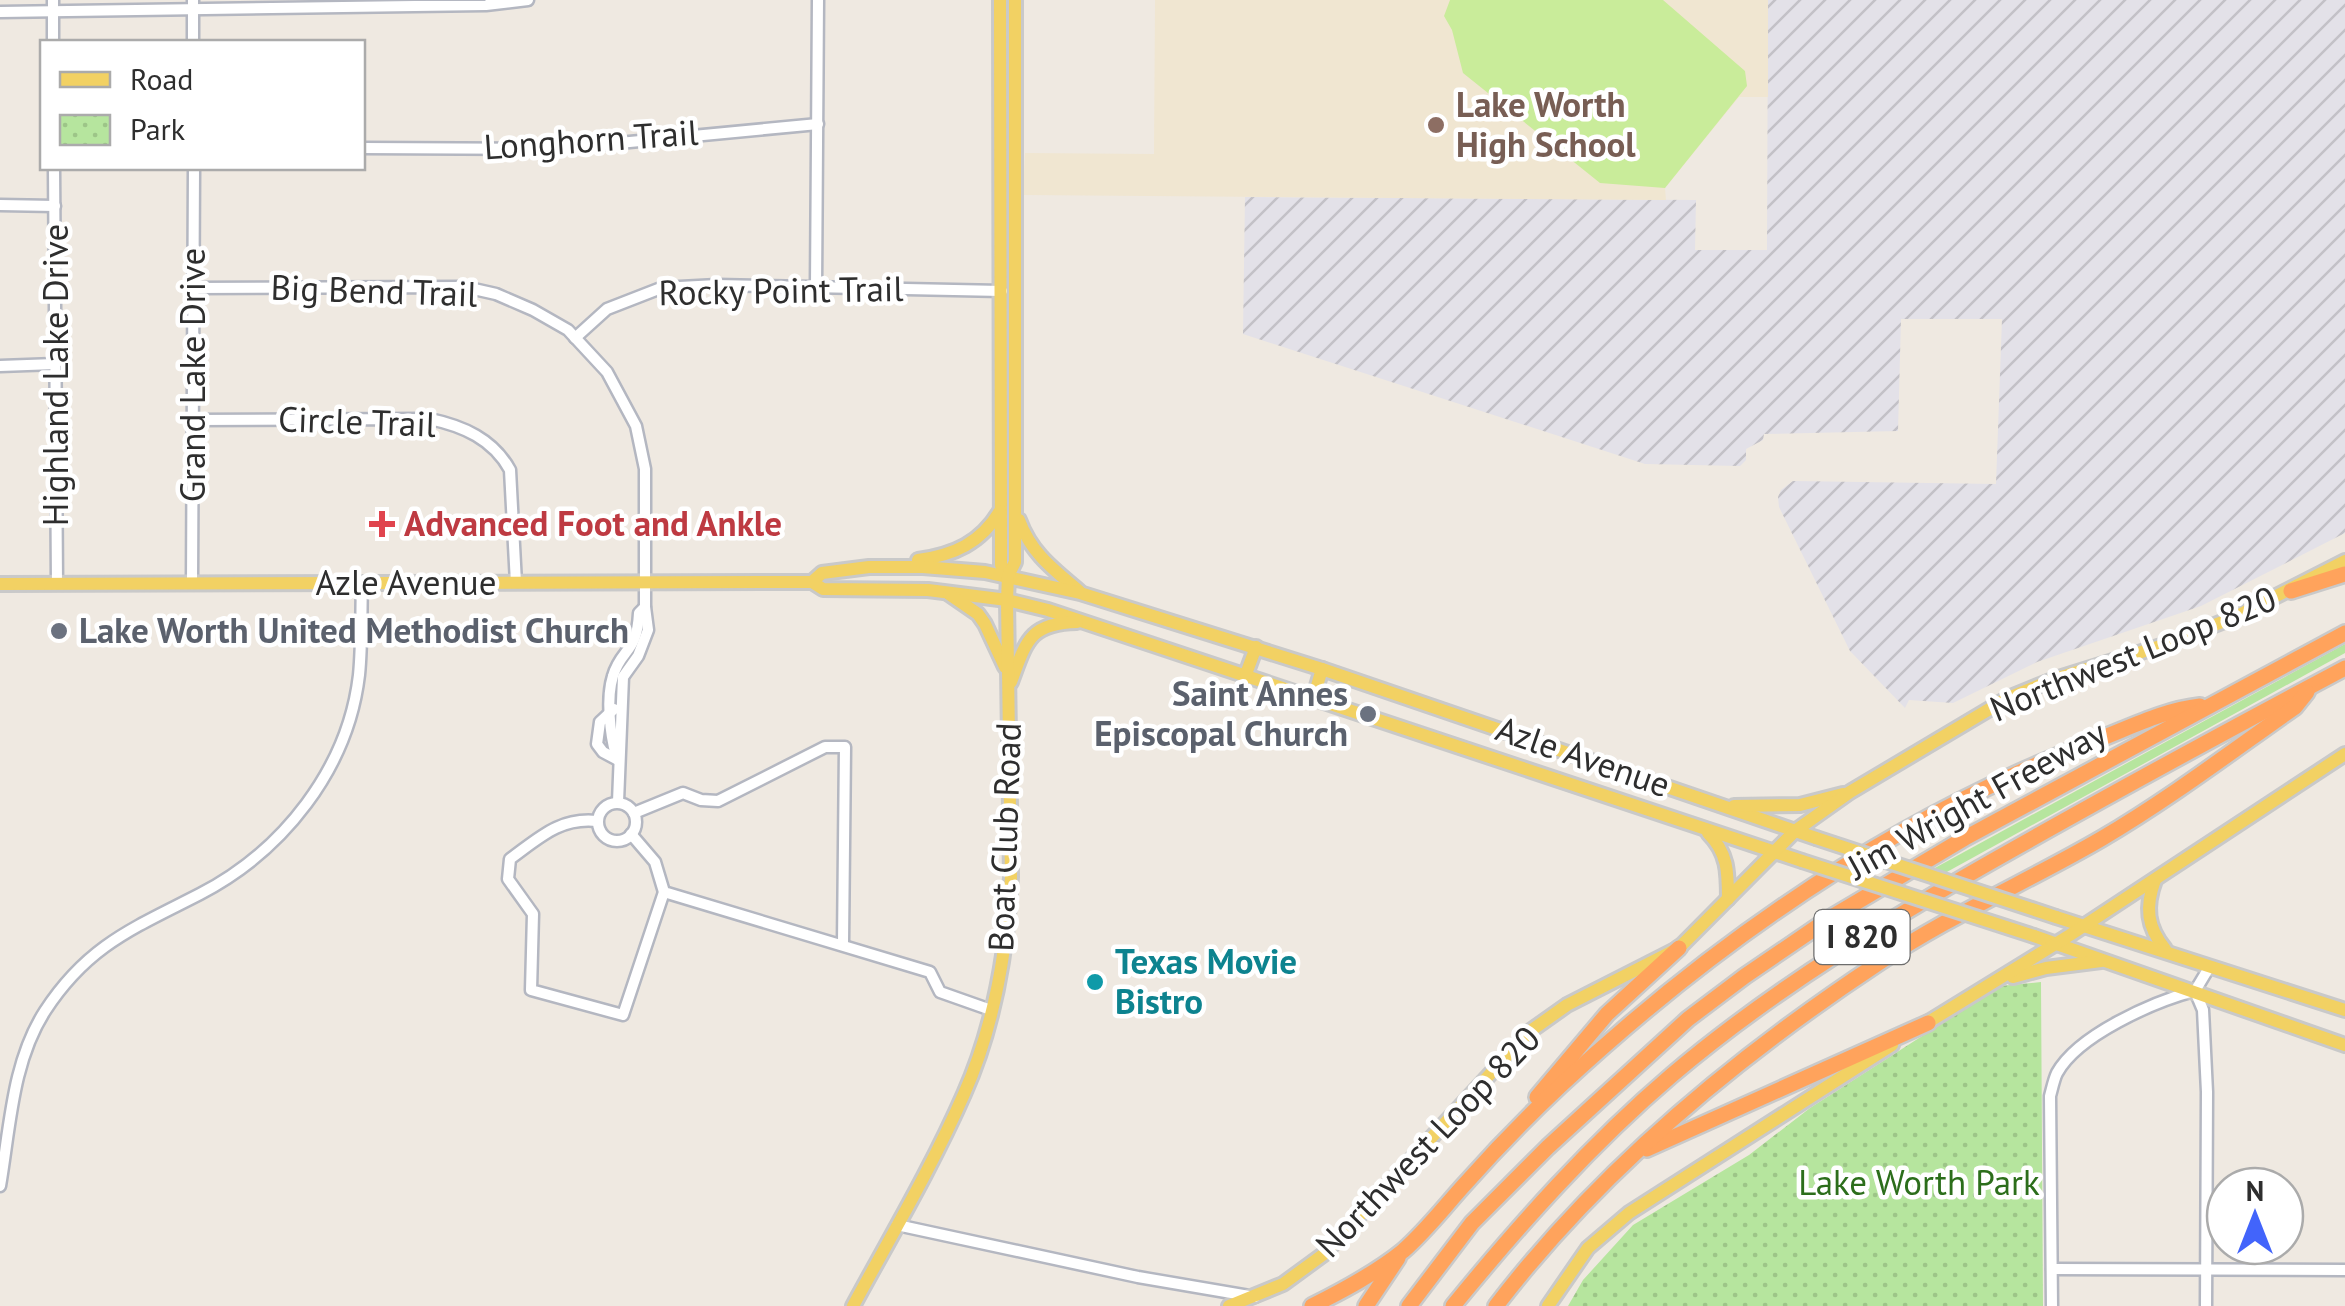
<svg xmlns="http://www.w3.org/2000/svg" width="2345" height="1306" font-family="'PT Sans',sans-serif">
	<defs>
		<pattern id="industrial-furrows" width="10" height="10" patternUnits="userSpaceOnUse" patternTransform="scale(2.5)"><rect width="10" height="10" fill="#e3e1e8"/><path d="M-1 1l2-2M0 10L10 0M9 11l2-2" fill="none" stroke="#c3c1c7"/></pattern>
		<pattern id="park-dots" width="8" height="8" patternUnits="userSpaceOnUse" patternTransform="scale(2.5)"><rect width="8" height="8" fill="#b6e59e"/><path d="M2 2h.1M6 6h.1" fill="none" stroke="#9dc588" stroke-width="1.8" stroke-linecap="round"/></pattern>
	</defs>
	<rect width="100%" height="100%" fill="#efe9e1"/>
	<polygon fill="url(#industrial-furrows)" points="1768,0 2345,0 2345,533 2201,606 2037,662 1953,703 1909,700 1905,708 1850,651 1779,507 1778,497 1781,490 1793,481 1996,484 2002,319 1901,319 1898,431 1764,434 1763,440 1746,449 1746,460 1740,466 1645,464 1243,334 1245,197 1696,200 1695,250 1767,250"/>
	<polygon fill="#f0e6d1" points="1155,0 1768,0 1768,97 1739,97 1665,188 1666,200 1023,195 1025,153 1154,154"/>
	<polygon fill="#b6e59e" points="2345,644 2345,653 1945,873 1933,869"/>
	<polygon fill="url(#park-dots)" points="2041,982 2043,1306 1568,1306 1583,1280 1633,1225 1749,1155 1810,1108 2000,986"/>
	<polygon fill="#c9ec9a" points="1450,0 1663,0 1745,71 1747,86 1665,188 1600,183 1463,73 1452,30 1444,16"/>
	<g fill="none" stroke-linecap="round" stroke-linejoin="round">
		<defs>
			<g id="minor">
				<polyline points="53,0 53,42"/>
				<polyline points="193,0 193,42"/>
				<polyline points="0,12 486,5 528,0"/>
				<polyline points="362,148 556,149 818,124"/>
				<polyline points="54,168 57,583"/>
				<polyline points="0,205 55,206"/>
				<polyline points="816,287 818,0"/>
				<polyline points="194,288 465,287 496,294 533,310 568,330 607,372 636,426 645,469 645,607 648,630 638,656 623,677 618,802"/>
				<polyline points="575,338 607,309 661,288 717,285 1002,291"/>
				<polyline points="0,366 55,364"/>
				<path d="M 193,420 L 430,419 C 463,426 493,439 510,470 L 516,583"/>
				<polyline points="192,583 194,168"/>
				<polyline points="614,709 600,722 597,744 603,752 618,760"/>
				<path d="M 616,755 C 610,734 606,698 613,676 C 621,648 637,654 639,613 L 645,607"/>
				<circle cx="617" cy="822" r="19"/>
				<polyline points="634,813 683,793 701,800 718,801 825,747 845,747 843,943"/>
				<path d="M 597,821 C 560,817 539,838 510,859 L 508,879 L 533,914 L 531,990 L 623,1015 L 664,892"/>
				<polyline points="631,834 655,862 664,892 930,972 940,992 991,1010"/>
				<polyline points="2195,991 2203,1010 2207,1092 2206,1306"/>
				<polyline points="2195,991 2210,966"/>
				<path d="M 0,1186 C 10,1128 12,1062 45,1011 C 88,945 134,928 200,894 C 283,851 348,769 359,675 C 362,645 361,614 362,584"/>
				<polyline points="897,1225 1138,1277 1255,1297"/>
				<polyline points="2052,1269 2345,1270"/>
				<path d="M 2052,1306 L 2050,1096 C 2052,1089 2054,1079 2057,1073 C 2078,1035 2153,1002 2194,991"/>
			</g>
			<g id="major">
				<polyline points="1000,0 1001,565 1008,576"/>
				<path d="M 1019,520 C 1031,553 1053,569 1079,591"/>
				<path d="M 918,560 C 954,555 981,543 1000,511"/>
				<polyline points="812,582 822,573 869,567 923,567 985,572 1080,593 1322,669 1816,838"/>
				<polyline points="0,584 812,582 823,589 928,590 1007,600 1048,610 1802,861"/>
				<polyline points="949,594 978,614 985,624 1005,667"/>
				<polyline points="1246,674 1256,647"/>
				<path d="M 1011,682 C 1026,642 1029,623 1077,622"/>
				<polyline points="1314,696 1322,669"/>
				<polyline points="1734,806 1800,805 1843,794"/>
				<path d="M 1708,833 C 1728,853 1728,872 1728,899"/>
				<path d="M 2155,880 C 2145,907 2147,927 2165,949"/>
				<polyline points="2056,917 2345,1010"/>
				<polyline points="2034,936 2345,1045"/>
				<polyline points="2013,977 2046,968 2101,961"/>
				<polyline points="1922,1026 2070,935 2345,754"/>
				<path d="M 853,1306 C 891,1236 932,1167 964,1094 C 994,1027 1007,949 1011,877 L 1007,600 L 1008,576 L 1015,562 L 1015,0"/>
				<polyline points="1229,1306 1283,1284 1324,1254 1529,1032 1567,1005 1679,948 1795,831 1850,792 2008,698 2055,679 2167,644 2237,616 2345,561"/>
				<polyline points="1548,1306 1588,1248 1629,1213 1892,1045"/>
			</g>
			<g id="highway">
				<polyline points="2291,591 2345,574"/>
				<polyline points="1537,1097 1607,1014 1679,948"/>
				<polyline points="1647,1149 1928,1023"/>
				<path d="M 1312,1306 C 1344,1290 1376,1273 1403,1251 C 1426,1231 1445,1206 1465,1184 C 1495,1150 1527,1117 1560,1086 C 1715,942 1894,818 2092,742 C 2127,729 2163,710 2200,706"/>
				<polyline points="1366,1306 1398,1258"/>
				<polyline points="1409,1306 1472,1223 1548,1147 1688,1019 1745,976 1830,918 1965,838 2345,633"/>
				<path d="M 1453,1306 C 1520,1224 1591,1144 1672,1075 C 1778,985 1898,914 2019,846 C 2127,785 2236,726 2345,668"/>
				<path d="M 1496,1306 C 1600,1170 1735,1058 1877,964 C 1948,916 2027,882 2101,839 C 2169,799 2231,752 2295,707 L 2307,692"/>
			</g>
		</defs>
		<use href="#minor" stroke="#b4b7c1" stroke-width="15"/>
		<use href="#major" stroke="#c9c9c9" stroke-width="18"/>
		<use href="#highway" stroke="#c9c9c9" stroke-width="20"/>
		<use href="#minor" stroke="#fff" stroke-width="10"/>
		<use href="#major" stroke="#f2d163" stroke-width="12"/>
		<use href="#highway" stroke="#ffa35c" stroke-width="15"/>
		<defs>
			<g id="major-bridge">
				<polyline points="1816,838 2056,917"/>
				<polyline points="1802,861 2034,936"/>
			</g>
		</defs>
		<use href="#major-bridge" stroke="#c9c9c9" stroke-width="18" stroke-linecap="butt"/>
		<use href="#major-bridge" stroke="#f2d163" stroke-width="12"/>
	</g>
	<circle fill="#8d6e63" stroke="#fff" stroke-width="4" cx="1436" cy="125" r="10"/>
	<path fill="#e0444e" stroke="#fff" stroke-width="4" d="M377 509h10v10h10v10h-10v10h-10v-10h-10v-10h10z"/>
	<g fill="#6b7280" stroke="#fff" stroke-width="4">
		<circle cx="59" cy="631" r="10"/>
		<circle cx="1368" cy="714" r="10"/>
	</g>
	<circle fill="#0f9aa8" stroke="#fff" stroke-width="4" cx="1095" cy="982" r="10"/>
	<g text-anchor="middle" stroke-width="9" stroke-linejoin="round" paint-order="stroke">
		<rect fill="#fff" stroke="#6d6d6d" stroke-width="2.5" x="1814.5" y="910" width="95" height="54" rx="8"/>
		<g font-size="32" font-weight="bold" fill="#2e2e2e">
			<text x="1862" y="948">I 820</text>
		</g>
		<g font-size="35" font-weight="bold" fill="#785e54" stroke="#fff" text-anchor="start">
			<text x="1456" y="117">Lake Worth<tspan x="1456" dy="40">High School</tspan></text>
		</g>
		<g font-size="35" fill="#2e2e2e" stroke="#fff">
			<text transform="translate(591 140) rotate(-4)" y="12">Longhorn Trail</text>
			<text transform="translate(374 291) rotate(2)" y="12">Big Bend Trail</text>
			<text transform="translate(781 291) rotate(-1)" y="12">Rocky Point Trail</text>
			<text transform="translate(56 375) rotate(-90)" y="12">Highland Lake Drive</text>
			<text transform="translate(193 375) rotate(-90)" y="12">Grand Lake Drive</text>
			<text transform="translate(357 422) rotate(2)" y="12">Circle Trail</text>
			<text x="406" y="595">Azle Avenue</text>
			<text transform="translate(2133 654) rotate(-22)" y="12">Northwest Loop 820</text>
			<text transform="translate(1583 757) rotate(19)" y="12">Azle Avenue</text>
			<text transform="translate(1977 800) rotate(-29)" y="12">Jim Wright Freeway</text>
			<text transform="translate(1005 837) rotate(-88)" y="12">Boat Club Road</text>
			<text transform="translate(1428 1142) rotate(-46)" y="12">Northwest Loop 820</text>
		</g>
		<g font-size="35" font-weight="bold" fill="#be3a42" stroke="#fff" text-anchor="start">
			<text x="404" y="536">Advanced Foot and Ankle</text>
		</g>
		<g font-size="35" font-weight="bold" fill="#5b616d" stroke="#fff" text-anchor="start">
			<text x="79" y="643">Lake Worth United Methodist Church</text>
			<text x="1348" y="706" text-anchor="end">Saint Annes<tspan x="1348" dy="40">Episcopal Church</tspan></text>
		</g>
		<g font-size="35" font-weight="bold" fill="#0d838f" stroke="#fff" text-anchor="start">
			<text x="1115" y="974">Texas Movie<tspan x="1115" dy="40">Bistro</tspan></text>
		</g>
		<g font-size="35" fill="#2c6e1b" stroke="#fff">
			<text x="1919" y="1195">Lake Worth Park</text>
		</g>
	</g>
	<rect x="40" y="40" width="325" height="130" fill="#ffffff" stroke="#ababab" stroke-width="2.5"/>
	<rect x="60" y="72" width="50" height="15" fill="#f2d163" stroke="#ababab" stroke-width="2.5"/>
	<text x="130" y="90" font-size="30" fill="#2e2e2e">Road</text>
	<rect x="60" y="115" width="50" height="30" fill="url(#park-dots)" stroke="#ababab" stroke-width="2.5"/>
	<text x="130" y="140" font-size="30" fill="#2e2e2e">Park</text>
	<g transform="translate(2255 1216)"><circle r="48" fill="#ffffff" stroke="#ababab" stroke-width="2.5"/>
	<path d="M0-8L18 38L0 25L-18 38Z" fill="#4264fb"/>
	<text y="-15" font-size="28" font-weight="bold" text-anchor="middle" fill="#2e2e2e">N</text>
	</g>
</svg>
